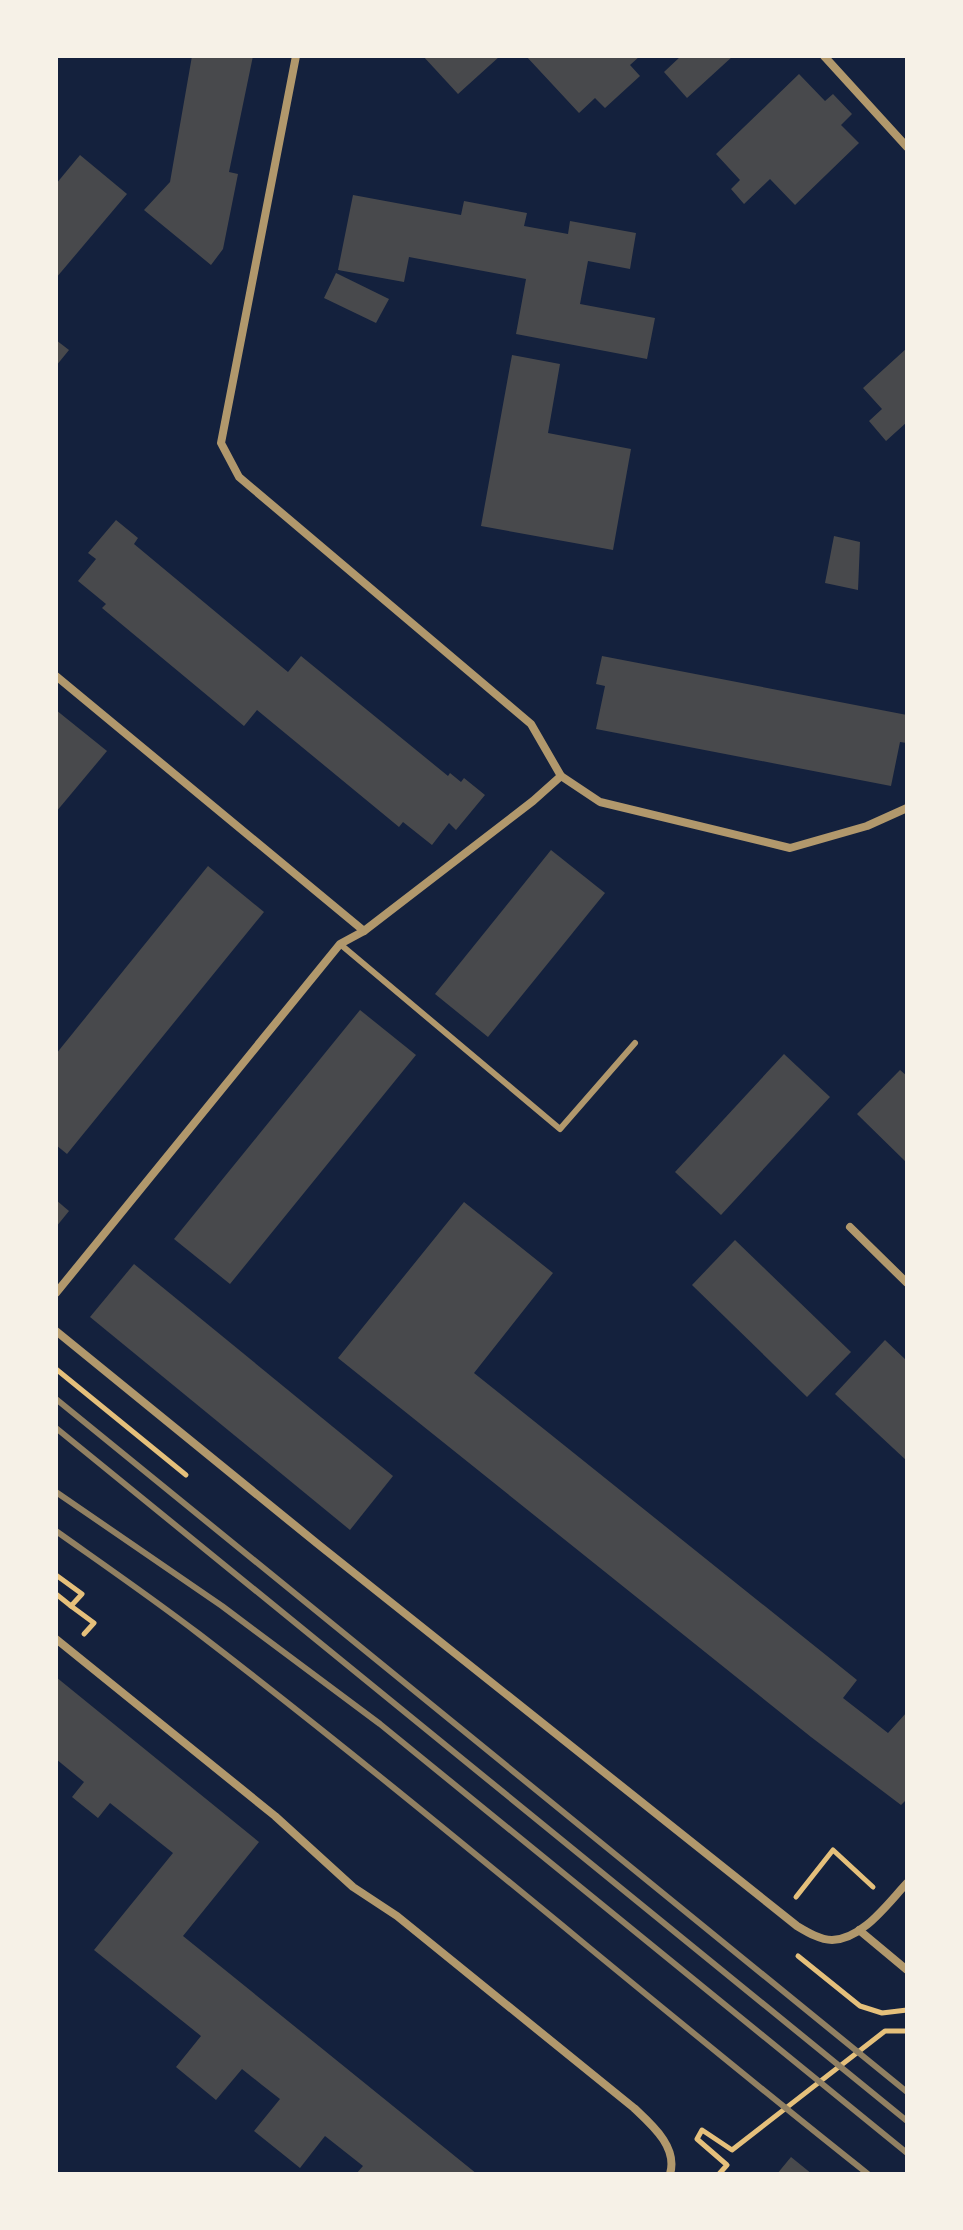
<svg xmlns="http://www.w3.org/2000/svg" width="963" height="2230" font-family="'Noto Sans',sans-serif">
	<rect width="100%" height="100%" fill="#14213d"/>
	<g fill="#48494c">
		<polygon points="192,56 253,56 229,172 238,174 223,249 211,265 144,210 170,182"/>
		<polygon points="423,56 500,56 458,94"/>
		<polygon points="526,56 640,56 630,65 640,76 605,108 595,98 579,113"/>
		<polygon points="681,56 733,56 687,98 664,72"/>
		<polygon points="799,74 825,101 833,94 852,114 841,125 859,143 795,205 770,179 744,204 731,189 740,180 716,154"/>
		<polygon points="80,155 127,194 56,278 56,184"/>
		<polygon points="353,195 461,215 464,201 527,213 524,226 568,234 570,221 636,233 630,269 588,261 580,304 655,318 647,359 516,334 526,279 409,257 404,282 338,270"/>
		<polygon points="336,273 389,299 376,323 324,298"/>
		<polygon points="56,340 69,350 56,366"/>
		<polygon points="907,348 907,422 886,441 869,421 882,409 863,388"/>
		<polygon points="512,355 560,364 548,433 631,449 613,550 481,526"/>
		<polygon points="116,520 138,538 134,544 288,672 301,656 448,776 450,773 461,782 464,778 485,795 456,830 449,823 432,845 403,822 399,827 257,710 244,726 102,608 106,604 78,581 96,559 88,553"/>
		<polygon points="834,536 860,542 858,590 825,583"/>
		<polygon points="602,656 907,715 907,743 900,742 891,786 596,729 605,686 596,684"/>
		<polygon points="56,710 107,751 56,812"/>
		<polygon points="551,850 605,893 488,1037 435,994"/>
		<polygon points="208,866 264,912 67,1154 56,1145 56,1054"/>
		<polygon points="360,1010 416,1055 230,1284 174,1239"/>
		<polygon points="784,1054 830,1097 721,1215 675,1172"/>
		<polygon points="900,1070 907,1076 907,1163 857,1114"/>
		<polygon points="56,1200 69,1211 56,1227"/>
		<polygon points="464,1202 553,1273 474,1373 857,1680 843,1698 888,1733 907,1712 907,1799 901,1805 811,1737 338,1358"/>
		<polygon points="735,1240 851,1352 807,1397 692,1285"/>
		<polygon points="134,1264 393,1476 350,1530 90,1317"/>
		<polygon points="885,1340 907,1361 907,1461 835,1394"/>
		<polygon points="56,1677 259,1842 183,1936 477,2174 356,2174 363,2166 325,2136 300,2168 254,2131 280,2099 262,2085 242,2069 216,2100 176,2067 201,2036 94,1950 173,1853 110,1803 98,1818 72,1797 84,1782 56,1759"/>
		<polygon points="791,2157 812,2174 777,2174"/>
	</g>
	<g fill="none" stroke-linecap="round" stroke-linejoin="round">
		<g stroke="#e5c07b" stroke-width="5">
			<polyline points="56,1369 186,1475"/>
			<polyline points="56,1575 82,1594 71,1606 56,1594"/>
			<polyline points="71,1606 94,1623 84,1634"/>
			<polyline points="796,1897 833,1850 873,1887"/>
			<polyline points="798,1956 860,2006 882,2013 907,2010"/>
			<polyline points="719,2174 727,2165 697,2139 702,2130 732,2150 885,2031 907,2031"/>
		</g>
		<polyline stroke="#b1986c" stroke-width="6" points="340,944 560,1129 635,1043"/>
		<g stroke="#b1986c" stroke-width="8">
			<polyline points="296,56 221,443 239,477 531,724 561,776 600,802 790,848 867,826 907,808"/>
			<polyline points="824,56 907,147"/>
			<polyline points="56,676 364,931"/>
			<polyline points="850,1227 907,1283"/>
			<polyline points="56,1293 340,944 364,931 533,801 561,776"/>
			<path d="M 56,1331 L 319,1545 L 797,1926 C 807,1932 820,1940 832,1940 C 863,1939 888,1903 907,1883"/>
			<path d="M 56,1639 L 275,1816 L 353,1887 L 397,1916 L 634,2108 C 652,2125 678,2147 670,2174"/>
			<polyline points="859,1930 907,1970"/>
		</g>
		<g stroke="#918062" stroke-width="6">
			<polyline points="56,1399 907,2092"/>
			<polyline points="56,1428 907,2121"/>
			<polyline points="56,1492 222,1606 380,1724 907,2153"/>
			<path d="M 56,1531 C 104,1565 152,1598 199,1634 C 426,1808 643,1996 868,2174"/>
		</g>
	</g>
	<rect width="963" height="2230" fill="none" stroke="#f6f1e7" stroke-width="116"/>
</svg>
